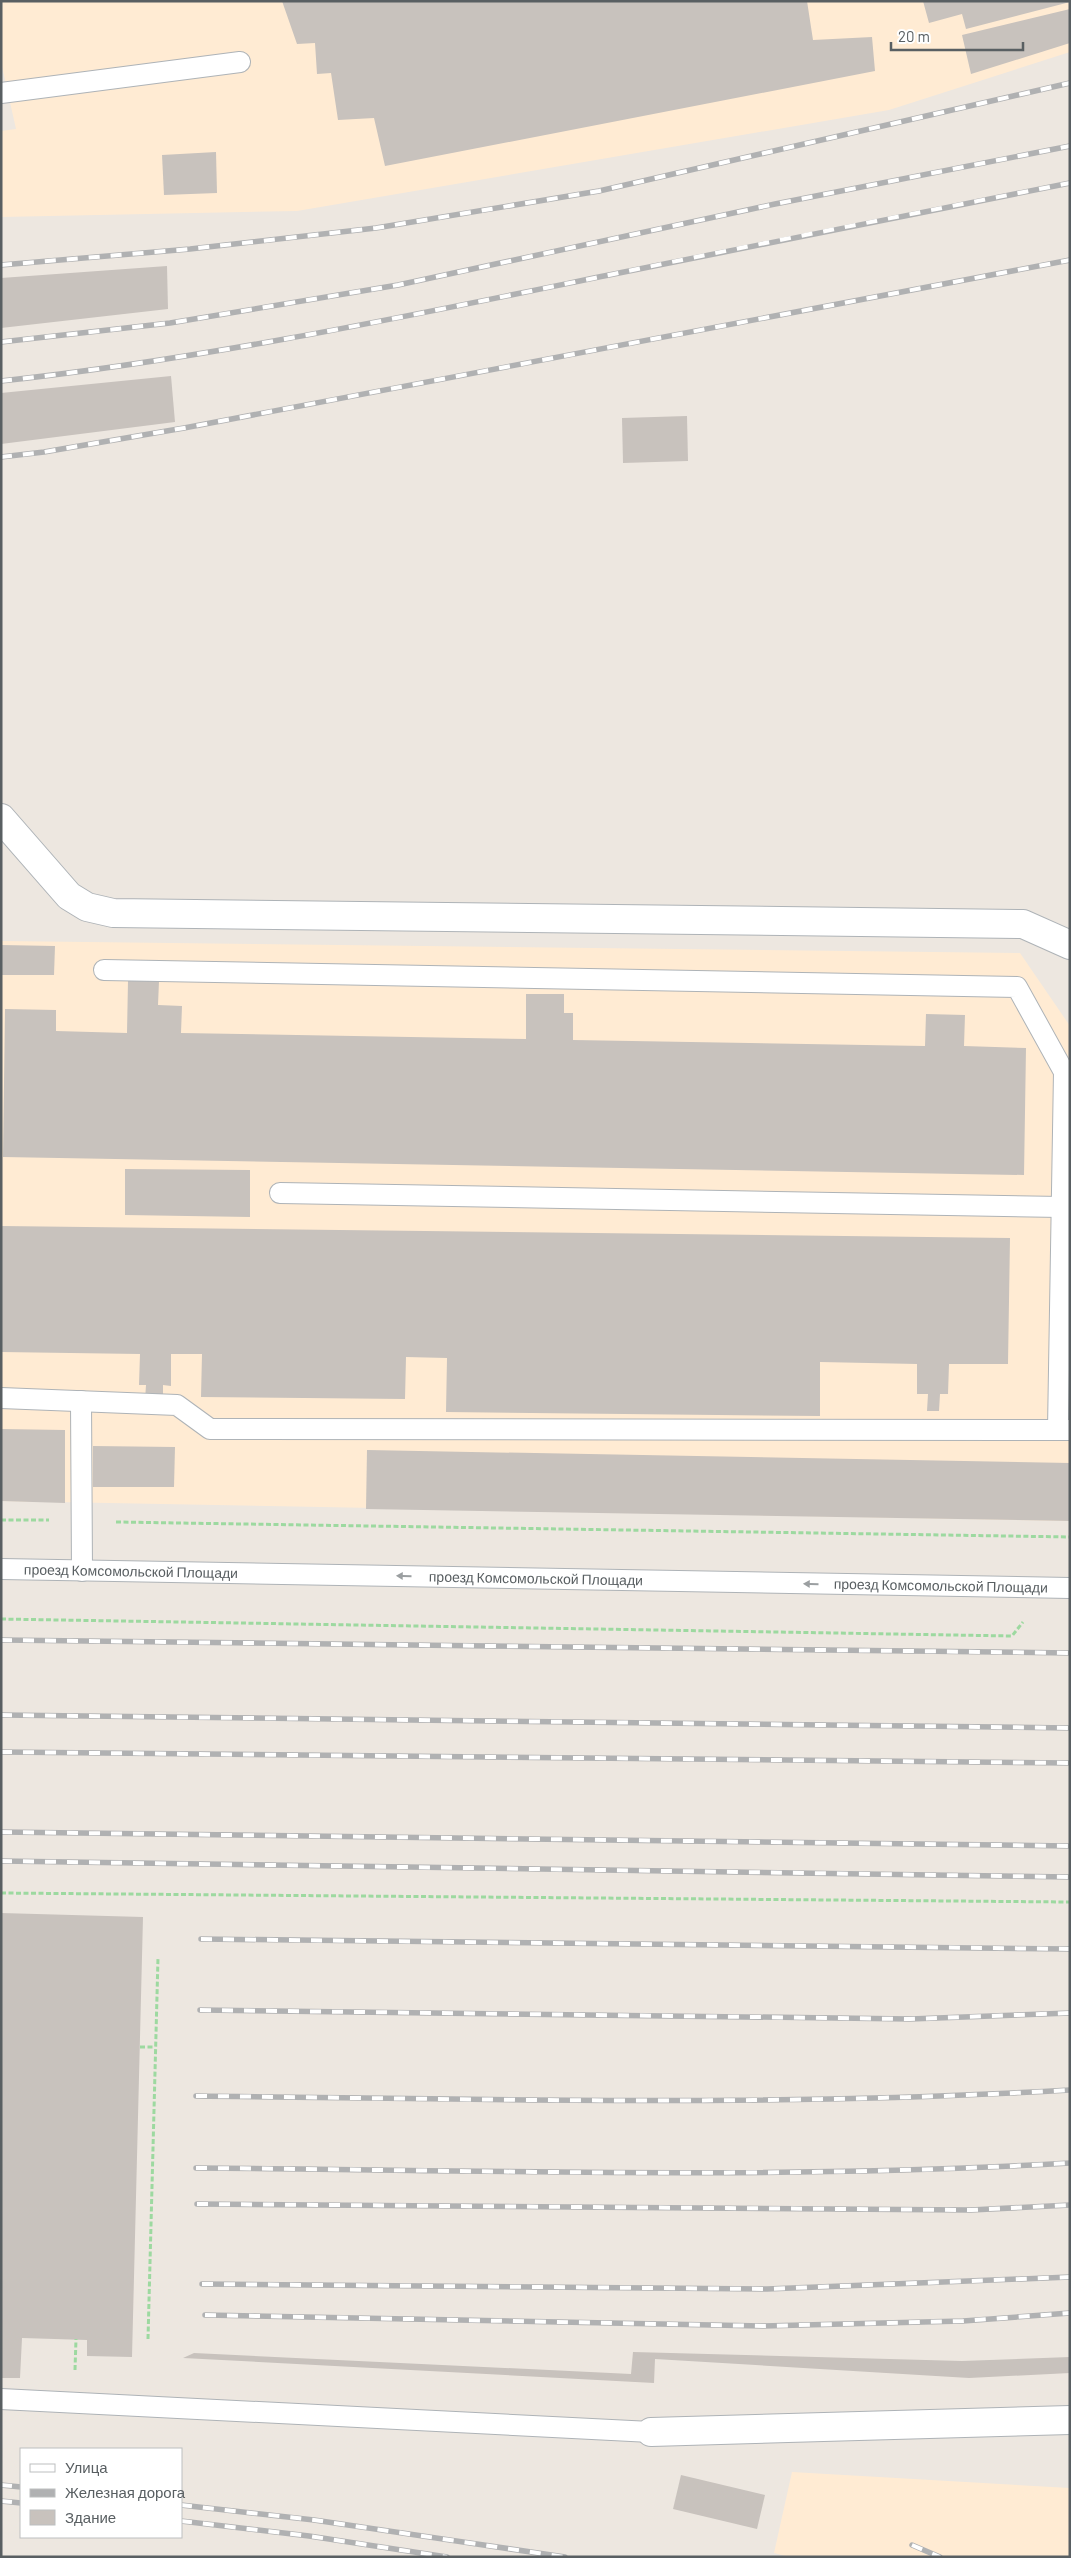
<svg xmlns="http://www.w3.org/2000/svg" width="1071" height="2558" font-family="Barlow,sans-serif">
	<rect width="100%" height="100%" fill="#ede7e0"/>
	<g fill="#ffebd3">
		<polygon points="1,1 1070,1 1070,52 889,110 297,211 1,217 1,131 16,129 1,62"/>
		<polygon points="1,941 1020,953 1070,1026 1070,1521 1,1501"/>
		<polygon points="792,2472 1070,2488 1070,2557 789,2557 774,2553"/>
	</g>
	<g fill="#c8c2bd">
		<polygon points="282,1 807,1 813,40 872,37 875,71 385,166 374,118 338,120 331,73 317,74 315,43 297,44"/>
		<polygon points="923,1 1069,1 1070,2 966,29 962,14 929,23"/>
		<polygon points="1070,9 1070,43 971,74 962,35"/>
		<polygon points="216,152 217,193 164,195 162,155"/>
		<polygon points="167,266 168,309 1,328 1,278"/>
		<polygon points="171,376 175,422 1,444 1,393"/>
		<polygon points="687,416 688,461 623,463 622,418"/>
		<polygon points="1,945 55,946 54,975 1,975"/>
		<polygon points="128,981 159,981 158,1005 182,1006 181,1033 526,1039 526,994 564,994 564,1013 573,1013 573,1040 925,1046 926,1014 965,1015 964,1046 1026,1048 1024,1175 3,1157 5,1009 56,1010 56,1031 127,1033"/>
		<polygon points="125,1169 250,1170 250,1217 125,1215"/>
		<polygon points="1,1226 1010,1238 1008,1364 949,1364 948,1394 940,1394 939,1411 927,1411 928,1394 917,1394 917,1364 820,1362 820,1416 446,1412 447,1358 406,1357 405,1399 201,1397 202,1354 171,1354 171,1386 163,1385 163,1401 145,1400 146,1385 139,1385 140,1354 1,1352"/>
		<polygon points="1,1429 65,1430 65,1503 1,1501"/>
		<polygon points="93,1446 175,1447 174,1487 93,1487"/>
		<polygon points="367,1450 1070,1463 1070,1521 366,1509"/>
		<polygon points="1,1913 143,1917 132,2357 87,2356 87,2340 22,2338 20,2378 1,2378"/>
		<polygon points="633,2352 962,2361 1070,2357 1070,2373 969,2378 655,2359 654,2383 183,2358 194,2353 631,2374"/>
		<polygon points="681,2475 765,2495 757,2529 673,2509"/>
	</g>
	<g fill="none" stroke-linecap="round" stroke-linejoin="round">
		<defs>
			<g id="lane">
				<polyline points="1,93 240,62"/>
				<polyline points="104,970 1017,987 1064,1072 1058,1429"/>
				<polyline points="280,1193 1061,1207"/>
				<polyline points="1,1398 177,1405 210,1429 1070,1430"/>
				<polyline points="81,1401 82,1571"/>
				<path id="s1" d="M 1,1569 L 1070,1588"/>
				<polyline points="1,2399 651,2432"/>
			</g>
			<g id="street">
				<polyline points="1,818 69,896 87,907 113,913 1023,924 1070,945"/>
				<polyline points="651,2432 1070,2420"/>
			</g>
		</defs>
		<use href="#lane" stroke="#aeb3b7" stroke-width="22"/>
		<use href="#street" stroke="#aeb3b7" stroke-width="30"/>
		<g stroke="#9dd9a0" stroke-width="3" stroke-dasharray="5 2.5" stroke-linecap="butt">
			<polyline points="1,1520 49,1520"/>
			<polyline points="116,1522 1070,1537"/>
			<polyline points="1,1619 1012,1636 1023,1622"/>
			<polyline points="1,1893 1070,1902"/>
			<polyline points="140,2047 155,2047"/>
			<polyline points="148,2339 158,1958"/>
			<polyline points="75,2370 76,2339"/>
		</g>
		<use href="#lane" stroke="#fff" stroke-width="20"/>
		<use href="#street" stroke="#fff" stroke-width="28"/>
		<defs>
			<g id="rail">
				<polyline points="1,265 190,249 376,228 599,191 1070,83"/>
				<polyline points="1,342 170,323 398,285 775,204 1070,146"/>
				<path d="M 1,381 C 205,359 408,316 609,275 C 762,243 916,213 1070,183"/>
				<polyline points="1,457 44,452 184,428 1070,260"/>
				<polyline points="1,1640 1070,1653"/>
				<polyline points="1,1715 1070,1728"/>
				<polyline points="1,1752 1070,1763"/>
				<polyline points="1,1832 1070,1846"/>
				<polyline points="1,1861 1070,1877"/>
				<polyline points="201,1939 1070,1949"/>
				<polyline points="200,2010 910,2019 1070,2013"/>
				<path d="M 196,2096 C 487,2099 779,2107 1070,2090"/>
				<path d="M 196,2168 C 487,2170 779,2180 1070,2163"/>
				<polyline points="197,2204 971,2210 1070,2205"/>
				<polyline points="202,2284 767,2289 1070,2277"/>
				<polyline points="205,2315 763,2326 963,2321 1070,2313"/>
				<polyline points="1,2485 21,2487"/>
				<polyline points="1,2501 21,2503"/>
				<polyline points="181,2505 314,2520 565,2557"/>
				<polyline points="181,2521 309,2536 447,2557"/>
				<polyline points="912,2545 940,2557"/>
			</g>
		</defs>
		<use href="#rail" stroke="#b0b1b2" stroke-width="5.5"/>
		<use href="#rail" stroke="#fff" stroke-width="4" stroke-dasharray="11" stroke-linecap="butt"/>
	</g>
	<defs><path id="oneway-solid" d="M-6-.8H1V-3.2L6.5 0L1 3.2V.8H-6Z" transform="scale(1.25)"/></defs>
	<g fill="#9b9fa1">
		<use href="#oneway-solid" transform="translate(404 1576) rotate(-179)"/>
		<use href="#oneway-solid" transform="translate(811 1584) rotate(-179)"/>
	</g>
	<g text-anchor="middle" stroke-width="4" stroke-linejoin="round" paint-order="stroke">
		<g font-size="14" fill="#595f62" stroke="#fff">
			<text dy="5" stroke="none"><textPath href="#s1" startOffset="130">проезд Комсомольской Площади</textPath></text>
			<text dy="5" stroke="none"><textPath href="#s1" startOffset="535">проезд Комсомольской Площади</textPath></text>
			<text dy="5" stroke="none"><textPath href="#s1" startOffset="940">проезд Комсомольской Площади</textPath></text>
		</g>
	</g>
	<rect width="1071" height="2558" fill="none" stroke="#595f62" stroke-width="5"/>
	<rect x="20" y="2448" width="162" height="90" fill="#ffffff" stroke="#bdbfc0"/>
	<rect x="30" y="2464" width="25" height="8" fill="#ffffff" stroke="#bdbfc0"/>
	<text x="65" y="2473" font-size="15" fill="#595f62">Улица</text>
	<rect x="30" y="2489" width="25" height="8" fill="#b0b1b2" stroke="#bdbfc0"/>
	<text x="65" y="2498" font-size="15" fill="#595f62">Железная дорога</text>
	<rect x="30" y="2510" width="25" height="15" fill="#c8c2bd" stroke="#bdbfc0"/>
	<text x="65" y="2523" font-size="15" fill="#595f62">Здание</text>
	<path d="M891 42v8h132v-8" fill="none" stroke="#595f62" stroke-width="2.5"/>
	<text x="898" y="42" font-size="15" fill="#595f62" stroke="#ffffff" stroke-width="4" paint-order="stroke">20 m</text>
</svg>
